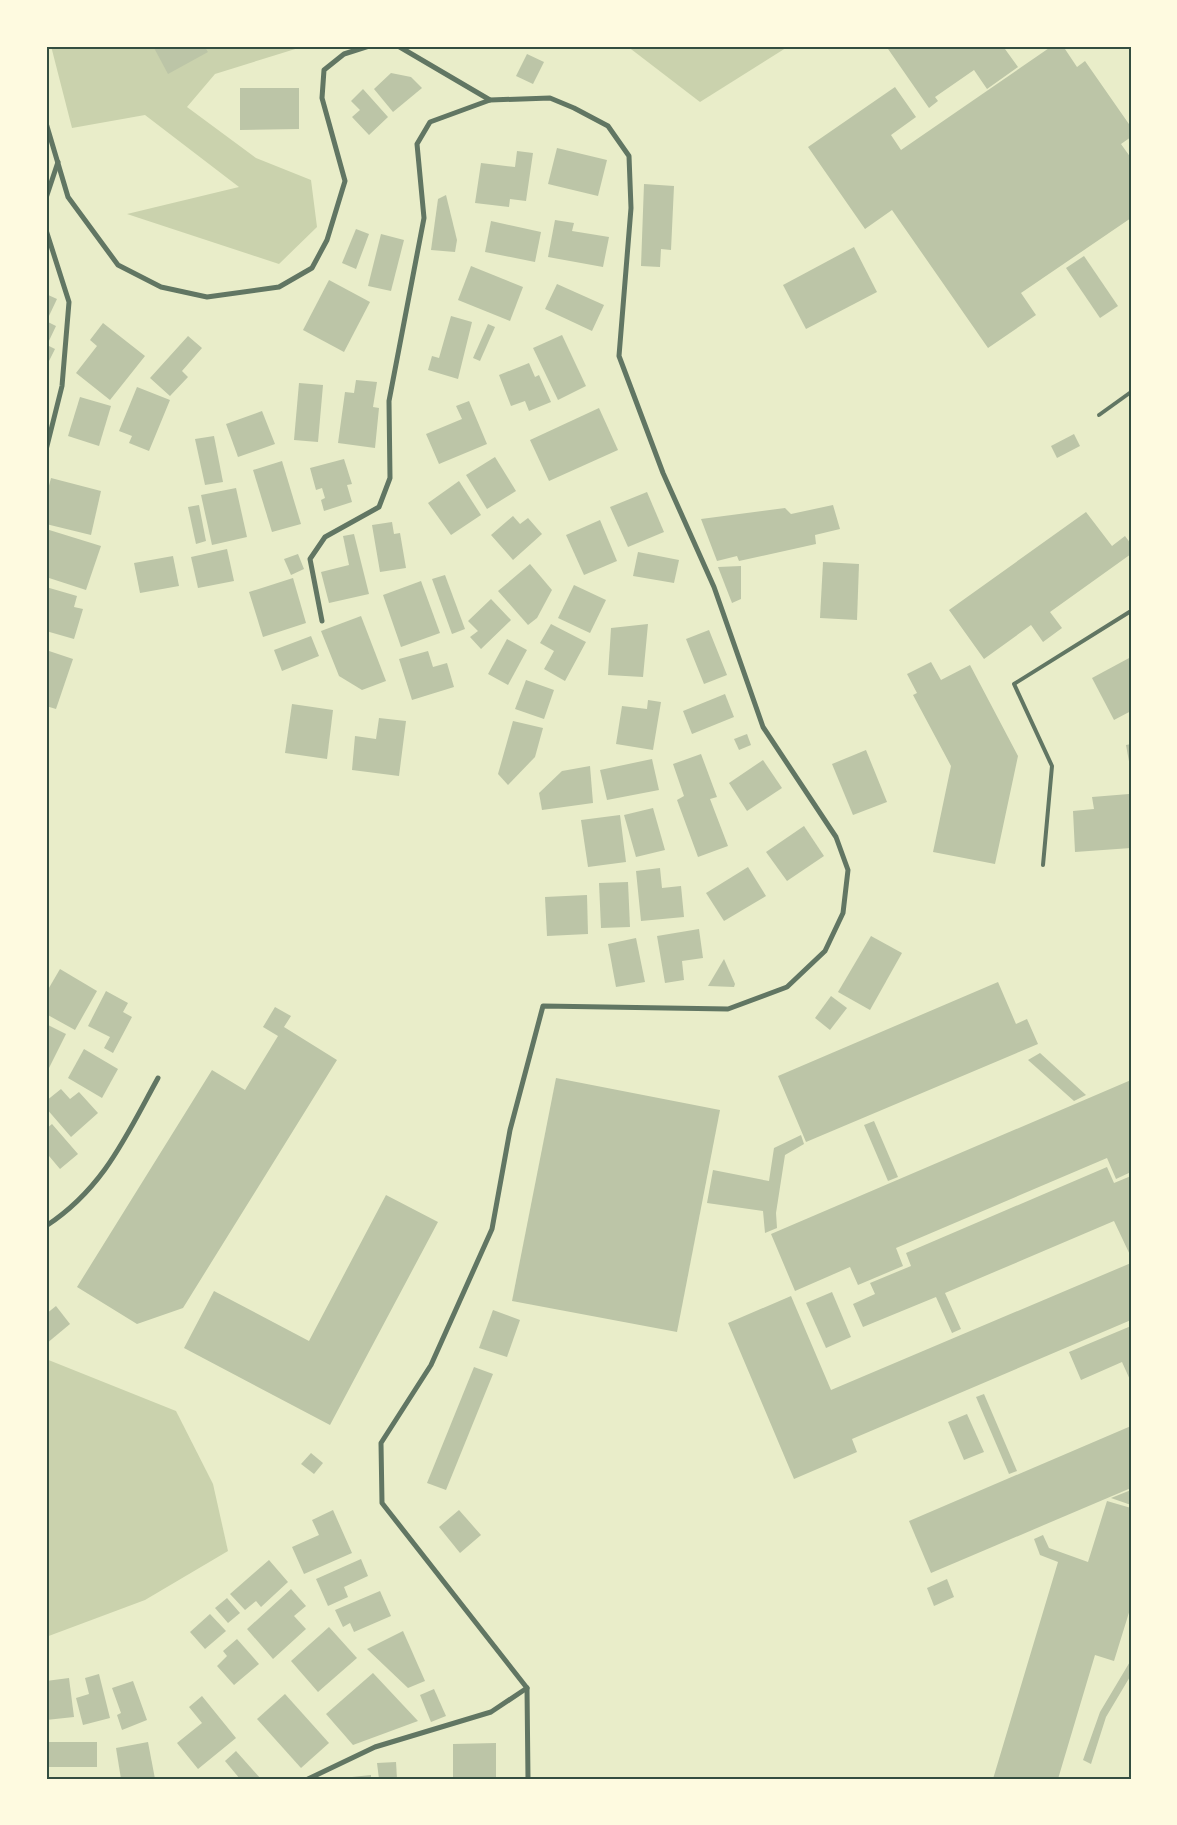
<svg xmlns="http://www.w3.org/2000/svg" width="1177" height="1825" font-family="'DM Sans',sans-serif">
	<rect width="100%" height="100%" fill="#e9edc9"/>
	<g fill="#cad2ad">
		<polygon points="51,46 305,46 215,74 187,107 256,158 311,180 317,227 279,264 127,214 239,187 145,115 72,128"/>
		<polygon points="627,46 789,46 700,102"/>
		<polygon points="46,1359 176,1411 213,1484 228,1551 145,1600 46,1637"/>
	</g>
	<g fill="#bcc5a7">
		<polygon points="153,46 204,46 208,52 168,74"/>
		<polygon points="886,46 1009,46 1005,49 1018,67 987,89 974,70 935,97 938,101 929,108"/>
		<polygon points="1052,46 1063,46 1077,67 1085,61 1131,127 1131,137 1121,144 1131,158 1131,218 1021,293 1036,315 988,348 892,210 865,229 808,147 895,87 916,117 891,135 901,150"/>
		<polygon points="527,54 544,62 533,84 516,76"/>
		<polygon points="391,73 411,77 422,88 393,112 374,89"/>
		<polygon points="240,88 299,88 299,129 240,130"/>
		<polygon points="363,89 388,117 369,135 352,117 360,110 351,101"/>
		<polygon points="557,148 607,160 598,196 548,184"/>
		<polygon points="517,151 533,153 526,201 510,199 509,207 475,203 481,163 515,167"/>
		<polygon points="644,184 674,186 671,250 661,249 660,267 641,266"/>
		<polygon points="446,195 457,240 455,252 431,250 438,199"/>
		<polygon points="555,220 574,223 572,231 609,237 603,267 548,257"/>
		<polygon points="491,221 541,232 535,262 485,252"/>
		<polygon points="356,229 369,234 356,269 342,263"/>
		<polygon points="381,234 404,240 391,291 368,286"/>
		<polygon points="854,247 877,292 806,329 783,285"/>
		<polygon points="1084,256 1118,306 1100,318 1066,268"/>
		<polygon points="471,266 523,287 510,321 458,300"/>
		<polygon points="329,280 370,302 344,352 303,330"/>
		<polygon points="557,284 604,305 592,331 545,309"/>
		<polygon points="46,294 57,299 48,318 46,318"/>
		<polygon points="451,316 472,322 458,379 428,370 432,356 439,358"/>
		<polygon points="46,321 56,326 47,345 55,349 48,363 46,362"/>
		<polygon points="103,323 145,356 110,400 76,373 97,346 90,340"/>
		<polygon points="488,324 495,327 480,361 473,358"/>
		<polygon points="562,335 586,386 558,400 533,348"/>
		<polygon points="188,336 202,348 182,371 188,377 170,396 150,378"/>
		<polygon points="529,363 535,377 539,375 551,402 529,411 525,401 511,406 499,375"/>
		<polygon points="356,380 377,382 373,407 379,408 375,448 338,443 345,392 354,393"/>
		<polygon points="299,383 323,385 318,442 294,440"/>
		<polygon points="137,387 170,400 149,451 129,443 132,436 119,431"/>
		<polygon points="80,397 111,406 99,446 68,436"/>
		<polygon points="469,401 487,444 439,464 426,434 462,419 456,406"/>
		<polygon points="599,408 618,450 549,481 530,440"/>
		<polygon points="262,411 275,444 238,457 226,424"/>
		<polygon points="1074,434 1080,446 1057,458 1051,446"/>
		<polygon points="214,436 223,482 205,485 195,439"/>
		<polygon points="495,457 516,491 487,509 466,475"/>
		<polygon points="344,459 352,484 347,485 352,502 324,511 321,500 325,498 322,488 316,490 310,468"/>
		<polygon points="282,461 301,524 272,532 253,470"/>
		<polygon points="51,478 101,491 91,535 46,524 46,497"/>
		<polygon points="459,481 481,515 451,535 428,503"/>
		<polygon points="236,488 247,537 212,545 201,495"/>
		<polygon points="647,492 664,532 628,547 610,507"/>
		<polygon points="199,505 206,541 196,544 188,507"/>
		<polygon points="833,505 840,529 815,535 816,544 739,561 737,556 717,561 701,519 785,508 791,514"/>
		<polygon points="1086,512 1112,546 1125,536 1131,544 1131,554 1050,612 1062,628 1043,642 1031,625 984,659 949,610"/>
		<polygon points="513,516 520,524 528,518 542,534 513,560 491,535"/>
		<polygon points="600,520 617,561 584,575 566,535"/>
		<polygon points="392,522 394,534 400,533 406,568 380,572 372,525"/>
		<polygon points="46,529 101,546 86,590 46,577"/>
		<polygon points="354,534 369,594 329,603 321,572 349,565 343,536"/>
		<polygon points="227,549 234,581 198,588 191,557"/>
		<polygon points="638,552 679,560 674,583 633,576"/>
		<polygon points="298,554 304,569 291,575 284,559"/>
		<polygon points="173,556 179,586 140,593 134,563"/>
		<polygon points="823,562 859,564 857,620 820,618"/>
		<polygon points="530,564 552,590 537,618 528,625 498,591"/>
		<polygon points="741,566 741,599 732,603 718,567"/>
		<polygon points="445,575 465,629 452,634 432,579"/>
		<polygon points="293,578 306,623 263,637 249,592"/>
		<polygon points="421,581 440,633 401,647 383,595"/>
		<polygon points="574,585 606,600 590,633 558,618"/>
		<polygon points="46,587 77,596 74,607 83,609 74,639 46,631"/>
		<polygon points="491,599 511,620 481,649 470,637 478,631 468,621"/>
		<polygon points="361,616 386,681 362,690 339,676 321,631"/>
		<polygon points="551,624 586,642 565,681 544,669 554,651 540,643"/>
		<polygon points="648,624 643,677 608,675 611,628"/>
		<polygon points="709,630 727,675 704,684 686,639"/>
		<polygon points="311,636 319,656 282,671 274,650"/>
		<polygon points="507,639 527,650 508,685 488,674"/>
		<polygon points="46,650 73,659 56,709 46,706"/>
		<polygon points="428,651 433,667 447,663 454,687 412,700 399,659"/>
		<polygon points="1131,657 1131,711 1114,720 1092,678"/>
		<polygon points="931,662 941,680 970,665 1018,756 995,864 933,852 951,766 913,695 917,693 907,674"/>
		<polygon points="526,680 554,690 544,719 515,709"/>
		<polygon points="725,694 734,717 692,734 683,711"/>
		<polygon points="648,700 661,702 653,750 616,744 622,706 647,709"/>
		<polygon points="292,704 333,710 327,759 285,753"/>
		<polygon points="379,718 406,721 399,776 352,770 355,736 376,739"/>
		<polygon points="513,721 543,728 535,757 508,785 498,774"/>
		<polygon points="747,734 751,745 739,750 734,739"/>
		<polygon points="1131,744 1131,766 1130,767 1126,745"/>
		<polygon points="866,750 887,802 853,815 832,764"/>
		<polygon points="701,754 717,797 710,799 728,846 698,857 677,800 684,796 673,764"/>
		<polygon points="652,759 659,790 607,800 600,770"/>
		<polygon points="763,760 782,788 747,811 729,783"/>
		<polygon points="590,766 593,803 542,810 539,793 562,771"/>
		<polygon points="1129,794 1131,848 1075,852 1073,811 1094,809 1092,797"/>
		<polygon points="653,808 665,850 636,857 624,815"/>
		<polygon points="620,815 626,862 588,867 581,820"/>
		<polygon points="804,826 824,856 787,881 766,852"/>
		<polygon points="748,867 766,896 724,921 706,893"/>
		<polygon points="660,868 662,888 681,886 684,917 641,921 636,871"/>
		<polygon points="628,882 630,927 601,928 599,883"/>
		<polygon points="587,895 588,934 547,936 545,897"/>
		<polygon points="699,929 703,958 682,961 684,980 665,983 657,936"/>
		<polygon points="871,936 902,953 870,1010 838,992"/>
		<polygon points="636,938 645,982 616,987 608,944"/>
		<polygon points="724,959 735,984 734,987 708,986"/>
		<polygon points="60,969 97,991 75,1030 46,1014 46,993"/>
		<polygon points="998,982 1016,1024 1027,1019 1038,1044 806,1142 778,1076"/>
		<polygon points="106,991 128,1003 123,1012 132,1017 113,1053 104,1048 110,1037 88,1026"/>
		<polygon points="831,996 847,1008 830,1030 815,1018"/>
		<polygon points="275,1007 291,1016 284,1027 337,1060 183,1308 137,1324 77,1287 212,1070 245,1090 278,1036 263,1027"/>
		<polygon points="46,1024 66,1034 49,1068 46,1066"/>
		<polygon points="84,1049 118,1069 102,1098 68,1078"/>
		<polygon points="1040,1053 1086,1095 1074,1101 1028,1060"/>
		<polygon points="556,1078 720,1110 677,1332 512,1301"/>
		<polygon points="1131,1080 1131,1172 1116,1179 1107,1158 896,1248 903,1266 858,1285 850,1267 795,1291 771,1234"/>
		<polygon points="61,1089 70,1099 79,1092 98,1113 71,1137 46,1108 46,1101"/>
		<polygon points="874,1121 898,1177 888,1181 864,1125"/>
		<polygon points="52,1124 78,1154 60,1169 49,1156 46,1159 46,1129"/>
		<polygon points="801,1135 804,1144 785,1155 776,1213 777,1228 765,1233 763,1211 707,1203 713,1170 769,1181 774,1148"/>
		<polygon points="1107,1167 1114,1183 1131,1176 1131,1229 1129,1230 1131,1257 1114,1221 945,1293 961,1329 952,1333 936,1297 863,1327 853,1304 875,1294 870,1283 911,1266 906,1253"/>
		<polygon points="386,1195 438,1222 330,1425 184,1348 214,1291 309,1341"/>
		<polygon points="1131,1263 1131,1320 852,1439 857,1452 794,1479 728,1323 791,1296 831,1390"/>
		<polygon points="832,1292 851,1337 826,1348 806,1303"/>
		<polygon points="56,1306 70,1324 46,1344 46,1314"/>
		<polygon points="493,1310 520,1320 507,1357 479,1348"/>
		<polygon points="1131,1326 1131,1382 1122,1362 1081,1380 1069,1352"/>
		<polygon points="474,1367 493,1374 446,1490 427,1483"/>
		<polygon points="984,1394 1017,1471 1009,1474 976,1397"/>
		<polygon points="967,1414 984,1452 964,1460 948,1422"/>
		<polygon points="1131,1426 1131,1488 931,1573 909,1521"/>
		<polygon points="311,1453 323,1463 314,1474 301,1464"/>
		<polygon points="1131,1490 1131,1505 1111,1498"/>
		<polygon points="1107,1501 1131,1508 1131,1606 1114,1661 1095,1655 1058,1779 993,1779 1058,1562 1040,1555 1034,1539 1043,1535 1049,1548 1088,1562"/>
		<polygon points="333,1510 352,1553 304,1574 292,1547 319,1535 312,1520"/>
		<polygon points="459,1510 481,1535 460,1553 439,1527"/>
		<polygon points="361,1559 368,1576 344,1587 348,1597 328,1606 316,1579"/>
		<polygon points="269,1560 288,1582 261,1607 256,1601 245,1610 230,1594"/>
		<polygon points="947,1579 954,1597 934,1606 927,1588"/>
		<polygon points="291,1589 306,1606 294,1616 306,1629 273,1659 247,1629"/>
		<polygon points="380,1591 391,1616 354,1632 350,1623 343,1627 335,1610"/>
		<polygon points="227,1598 240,1613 228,1623 215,1608"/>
		<polygon points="210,1614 226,1631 205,1649 190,1632"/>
		<polygon points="329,1627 357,1658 318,1692 291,1661"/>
		<polygon points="403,1631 425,1681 408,1688 367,1649"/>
		<polygon points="237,1639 259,1664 234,1685 217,1666 227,1656 223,1651"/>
		<polygon points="1131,1660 1131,1675 1106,1717 1091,1764 1083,1760 1100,1712"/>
		<polygon points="373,1673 418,1721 353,1745 326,1714"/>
		<polygon points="99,1674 110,1718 83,1725 76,1698 89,1694 85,1678"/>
		<polygon points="69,1678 74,1717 46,1720 46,1681"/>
		<polygon points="133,1681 147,1720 122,1730 117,1715 121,1713 112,1688"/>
		<polygon points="434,1689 446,1716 431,1722 420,1695"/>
		<polygon points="285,1694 329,1743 301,1768 257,1719"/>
		<polygon points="202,1696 236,1738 198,1769 177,1743 202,1723 189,1707"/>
		<rect x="48" y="1742" width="49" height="25"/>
		<polygon points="148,1742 155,1779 121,1779 116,1748"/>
		<polygon points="496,1743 496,1779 453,1779 453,1744"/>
		<polygon points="236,1751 261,1779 240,1779 225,1761"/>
		<polygon points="396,1762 397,1779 379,1779 377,1763"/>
		<polygon points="371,1775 371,1779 353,1779 352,1777"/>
	</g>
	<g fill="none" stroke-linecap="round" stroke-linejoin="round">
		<g stroke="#617663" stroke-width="4">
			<polyline points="1099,415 1131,392"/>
			<polyline points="1043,865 1052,766 1014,684 1131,611"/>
		</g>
		<g stroke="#617663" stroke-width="5">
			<polyline points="398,46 490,100 550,98 574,108 608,126 629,156 631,208 619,356 663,473 714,587 763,727 836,837 848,870 843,913 825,951 787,987 728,1009 543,1006 510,1130 492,1229 431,1365 381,1443 382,1503 527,1688 528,1779"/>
			<polyline points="46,123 68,197 118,265 161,287 207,297 279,287 312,268 327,240 345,181 322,98 324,70 344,54 369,46"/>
			<polyline points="46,198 58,162"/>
			<polyline points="46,230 69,302 62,386 46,450"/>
			<polyline points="322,621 310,559 325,537 379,507 390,478 389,401 424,218 417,144 430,122 490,100"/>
			<path d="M 46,1226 C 104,1188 126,1136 158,1078"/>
			<polyline points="308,1779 375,1747 491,1712 527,1688"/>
		</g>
	</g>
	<rect width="1177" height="1825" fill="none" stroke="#fefae0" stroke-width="95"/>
	<rect x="48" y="48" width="1082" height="1730" fill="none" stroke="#344e41" stroke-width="2"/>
</svg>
